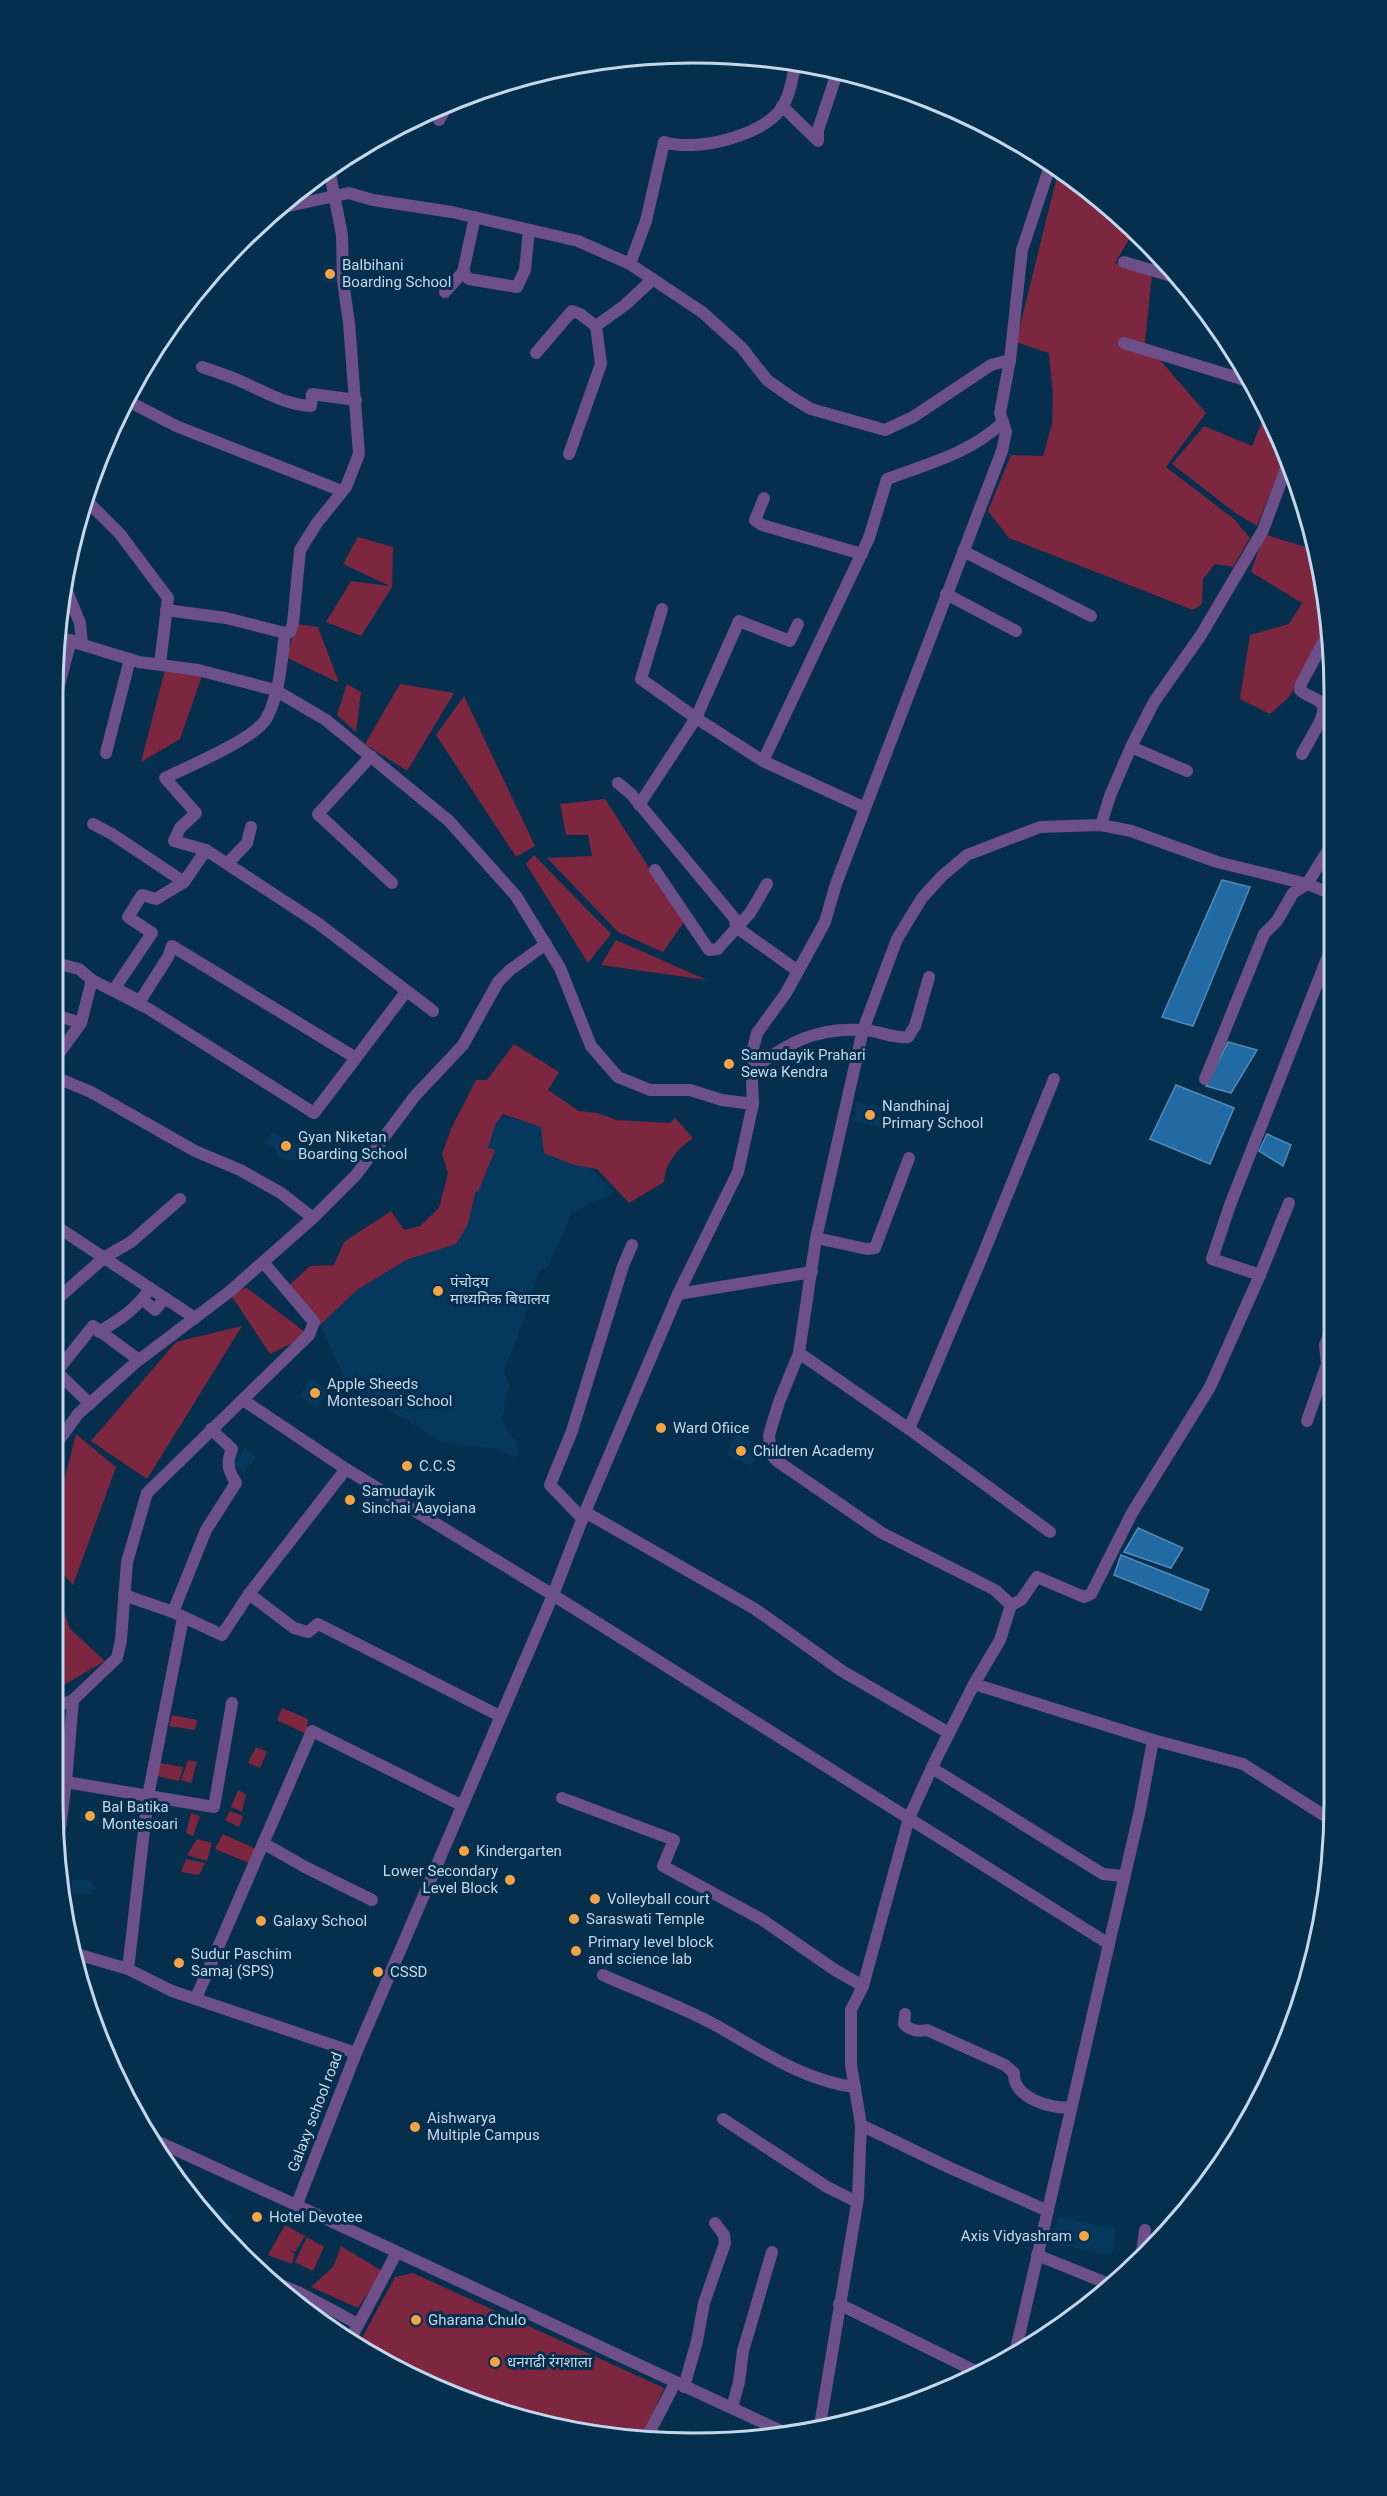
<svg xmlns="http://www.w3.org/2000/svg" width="1387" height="2496" font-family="Roboto,'Noto Sans Devanagari',sans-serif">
	<rect width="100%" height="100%" fill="#062f4e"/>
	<g fill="#06375c">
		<polygon points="323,265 338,266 337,282 323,282"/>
		<polygon points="857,1102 887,1109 883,1128 853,1121"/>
		<polygon points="491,1117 542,1120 614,1192 571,1213 550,1264 538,1273 523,1323 504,1371 509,1385 502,1420 516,1442 517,1452 515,1458 495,1449 442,1442 347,1385 319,1321 330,1303 423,1243"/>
		<polygon points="272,1132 309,1150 304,1161 284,1160 278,1156 275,1148 265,1143"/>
		<polygon points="310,1379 329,1389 326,1397 316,1407 300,1396"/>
		<polygon points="736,1434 752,1441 749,1449 757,1453 751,1466 727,1455"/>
		<polygon points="245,1448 256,1457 244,1473 233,1464 236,1460 231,1456 236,1449 241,1453"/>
		<polygon points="82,1808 99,1810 98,1824 80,1822"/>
		<polygon points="72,1879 93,1881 92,1895 71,1893"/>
		<polygon points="204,2202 233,2214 224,2237 201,2211"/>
		<polygon points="1058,2217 1116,2229 1112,2256 1051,2243"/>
	</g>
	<g fill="#7d263f">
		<polygon points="1058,172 1134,231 1115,263 1152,273 1145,343 1206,413 1166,467 1234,519 1250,538 1233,567 1215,564 1203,579 1202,604 1193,610 1009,538 988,511 1011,455 1043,456 1052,424 1053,396 1049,353 1016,342"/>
		<polygon points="1265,415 1285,456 1257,526 1234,512 1172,464 1204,426 1252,446"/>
		<polygon points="1264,534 1315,550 1329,610 1329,636 1289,697 1270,714 1240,699 1250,635 1289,624 1302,603 1251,572"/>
		<polygon points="358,537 393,547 392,587 361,636 326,622 351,581 390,586 343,564"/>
		<polygon points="297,624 318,627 339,683 286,657"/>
		<polygon points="165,670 202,676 180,739 141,762"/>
		<polygon points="347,684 361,692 356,732 337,715"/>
		<polygon points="400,684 454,693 407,771 365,744"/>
		<polygon points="464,696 535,846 516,857 436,735"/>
		<polygon points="605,799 684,922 663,952 618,932 547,858 592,856 588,835 566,835 560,804"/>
		<polygon points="534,855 611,934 588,963 526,864"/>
		<polygon points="616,940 707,980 601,965"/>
		<path d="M 514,1044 L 559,1072 L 548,1090 L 579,1111 L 598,1113 L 616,1120 L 670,1123 L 675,1118 L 693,1138 C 678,1148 665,1163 664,1182 L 629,1203 L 597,1169 L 574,1165 L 544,1153 L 541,1127 L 503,1114 L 495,1125 L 488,1148 L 495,1150 L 478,1192 L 476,1190 L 468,1224 L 456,1244 L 406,1260 L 357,1290 L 318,1327 L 282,1292 L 310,1266 L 334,1265 L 344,1242 L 391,1211 L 404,1230 L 420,1226 L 439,1208 L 448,1173 L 442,1154 L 451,1129 L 476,1080 L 487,1080 Z"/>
		<polygon points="247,1288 309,1335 270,1354 229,1292"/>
		<polygon points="242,1326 147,1479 91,1441 176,1342"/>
		<polygon points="76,1434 116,1467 73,1585 57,1568 57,1508"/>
		<polygon points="57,1591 70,1629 105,1661 57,1689"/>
		<polygon points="282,1708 308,1719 306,1734 277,1720"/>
		<polygon points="172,1715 197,1720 195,1730 169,1726"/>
		<polygon points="256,1747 267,1752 260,1768 248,1763"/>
		<polygon points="188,1760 197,1762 191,1783 181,1780"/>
		<polygon points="160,1763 183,1767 179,1781 157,1776"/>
		<polygon points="238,1790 246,1794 242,1812 231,1807"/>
		<polygon points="230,1811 243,1816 239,1827 225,1820"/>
		<polygon points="191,1813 200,1816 193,1836 186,1833"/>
		<polygon points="223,1834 256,1849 249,1863 215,1849"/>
		<polygon points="197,1839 212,1843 207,1861 187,1855"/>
		<polygon points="186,1859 205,1863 199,1875 181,1872"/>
		<polygon points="285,2225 305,2236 295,2252 288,2249 295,2254 292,2264 268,2255"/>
		<polygon points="307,2237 324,2247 313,2271 295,2262"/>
		<polygon points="341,2246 382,2271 358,2308 311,2287 333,2267"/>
		<polygon points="413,2273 664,2388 641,2439 610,2438 527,2422 410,2378 357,2347 395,2277"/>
	</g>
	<g fill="#216aa4" stroke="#518bb9" stroke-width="1.5">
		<polygon points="1222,880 1250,887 1193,1026 1162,1017"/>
		<polygon points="1228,1042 1257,1050 1231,1093 1206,1086"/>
		<polygon points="1176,1085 1234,1108 1210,1164 1150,1139"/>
		<polygon points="1267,1134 1291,1145 1283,1166 1259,1151"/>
		<polygon points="1138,1528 1183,1548 1171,1568 1124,1552"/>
		<polygon points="1121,1555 1209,1590 1201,1610 1114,1575"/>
	</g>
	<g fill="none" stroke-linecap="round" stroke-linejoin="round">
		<g stroke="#6d5088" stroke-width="12">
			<polyline points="782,106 818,141 818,130 836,76 841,73"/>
			<polyline points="439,120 448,104"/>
			<polyline points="279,208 349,193 373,200 452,212 578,241 630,264 702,312 742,348 767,380 791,397 811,409 885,430 913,417 991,365 1010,360"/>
			<polyline points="1124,262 1178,278"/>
			<path d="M 630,264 L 646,221 L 664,142 C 694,152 760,137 780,110 C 790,97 792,79 796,62"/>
			<polyline points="463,272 469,279 517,287 525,270 529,230"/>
			<polyline points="445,292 463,272 475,217"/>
			<polyline points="1124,343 1248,381"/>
			<polyline points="536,353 572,311 580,314 596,326"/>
			<path d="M 202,367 C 214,371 226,375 238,380 C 263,391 283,404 311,406 L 312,394 L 356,400"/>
			<polyline points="126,400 176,426 342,491"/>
			<polyline points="569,454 601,364 596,326 625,305 653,279"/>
			<polyline points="84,498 120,534 168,598 160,664"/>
			<polyline points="764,498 755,520 762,525 862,554"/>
			<polyline points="963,551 1091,616"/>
			<polyline points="66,589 80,623 82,643"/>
			<polyline points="946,594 1016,631"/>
			<polyline points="662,609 641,679 696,718 763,761"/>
			<polyline points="166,610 226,618 285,633"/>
			<polyline points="57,637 139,662 198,670 275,690 326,720 449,821 516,896 560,968 591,1046 618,1077 650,1090 690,1090 722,1100 753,1104"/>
			<polyline points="54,704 71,640"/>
			<polyline points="1131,747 1187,771"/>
			<polyline points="106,753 130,659"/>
			<path d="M 1302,754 L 1321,720 L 1324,708 C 1320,697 1308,698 1300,690 L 1301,684 L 1325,639"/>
			<polyline points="371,756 318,814 392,883"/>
			<polyline points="618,783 631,794 735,919 736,927 798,971"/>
			<polyline points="639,805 696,718 739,621 790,641 798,624"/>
			<path d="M 865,808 L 763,761 L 869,538 L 887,479 C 927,464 971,453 1003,422"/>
			<polyline points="93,824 112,834 184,882 206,850 319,924 433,1011"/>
			<polyline points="1101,825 1110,796 1131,747 1154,702 1201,635 1263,530 1288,463"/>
			<path d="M 206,850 L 174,841 L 180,828 L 196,813 L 165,778 C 189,766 253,740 266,719 C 279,698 282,658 285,633 L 290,632 L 293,623 L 300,550 L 317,523 L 346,487 L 359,454 L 349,323 L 343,281 L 342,235 L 329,169"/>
			<polyline points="228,863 247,843 251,827"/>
			<polyline points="655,870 709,950 718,949 721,945 750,913 767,884"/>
			<polyline points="184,882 156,899 142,895 128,917 152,933 115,988 140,1001 168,957 172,946 356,1058 405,993"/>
			<polyline points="55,963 79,969 92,980"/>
			<polyline points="55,1015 81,1023"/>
			<polyline points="55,1059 81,1023 92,980 149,1009 314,1113 356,1058"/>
			<path d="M 752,1069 C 789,1043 815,1027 863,1030 C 877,1030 894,1039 908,1037 L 915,1026 L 929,977"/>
			<polyline points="55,1077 91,1092 195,1151 240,1170 281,1193 313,1218"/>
			<polyline points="1205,1079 1264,934 1277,921 1293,893 1307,884 1330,847"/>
			<polyline points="1289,1203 1260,1275 1212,1259 1230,1205 1330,951"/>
			<polyline points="56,1226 195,1318"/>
			<polyline points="816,1238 867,1249 875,1248 909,1158"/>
			<polyline points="678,1294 812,1272"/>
			<polyline points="56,1300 105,1257 131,1242 180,1199"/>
			<polyline points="143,1300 155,1310 165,1298"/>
			<path d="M 99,1332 C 119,1320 138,1308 150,1288"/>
			<polyline points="799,1353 909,1429 982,1257 1054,1079"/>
			<polyline points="56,1371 90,1404"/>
			<polyline points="57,1371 93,1326 139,1360"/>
			<polyline points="243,1400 346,1469 553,1595 1109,1944 1014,2358"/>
			<polyline points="1307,1421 1327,1364 1325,1345 1331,1329"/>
			<polyline points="909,1429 1050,1532"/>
			<polyline points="57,1443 78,1414 135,1363 229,1292 313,1218 356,1175 414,1097 463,1045 498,982 510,970 546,944"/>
			<polyline points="585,1512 755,1609 842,1671 949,1733"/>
			<polyline points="583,1519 550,1485 572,1431 623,1266 632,1245"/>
			<polyline points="249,1594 294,1628 308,1632 318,1624 500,1716"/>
			<polyline points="124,1595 173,1612 222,1635 249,1594 346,1469"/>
			<polyline points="1011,1605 1021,1600 1037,1577 1084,1597 1091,1594 1132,1513 1210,1387 1260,1275"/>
			<path d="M 173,1612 L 206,1530 L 236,1483 C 228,1470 226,1463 232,1449 L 211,1429"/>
			<polyline points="974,1684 1153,1740 1243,1764 1333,1821"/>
			<polyline points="57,1706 73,1700 117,1658 121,1640 127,1562 147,1493 309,1335 314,1322 263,1262"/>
			<polyline points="932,1768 1103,1874 1123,1876"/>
			<polyline points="66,1782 214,1807 232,1703"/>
			<polyline points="562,1798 674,1840 663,1866 761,1919 835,1970 863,1986"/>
			<polyline points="58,1843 66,1782 73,1700"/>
			<polyline points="263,1843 305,1867 372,1900"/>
			<polyline points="1109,1944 1140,1810 1153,1740"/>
			<polyline points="73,1953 128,1969 172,1991 356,2053"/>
			<polyline points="128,1969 148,1796 183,1618"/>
			<path d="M 603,1975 C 640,1992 681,2006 717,2026 C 760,2050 804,2081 855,2087"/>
			<polyline points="196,1998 312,1731 461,1805"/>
			<path d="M 905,2014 L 904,2024 C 911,2031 918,2032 927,2030 L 1005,2065 L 1014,2073 C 1012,2097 1051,2110 1071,2107"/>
			<polyline points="723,2119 827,2187 857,2202"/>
			<polyline points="861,2125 948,2167 1048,2211"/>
			<path d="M 152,2139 C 366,2236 577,2337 790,2435"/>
			<polyline points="297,2204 356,2053 553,1595 585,1512 678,1294 738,1172 753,1104 751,1057 757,1033 786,993 825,922 836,884 1002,451 1006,432 1000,413 1010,360 1022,250 1050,166"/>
			<polyline points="1037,2255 1114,2286"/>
			<polyline points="1141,2259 1145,2230"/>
			<polyline points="269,2280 300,2293 358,2324"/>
			<polyline points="839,2304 981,2374"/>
			<polyline points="349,2342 397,2252"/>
			<polyline points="684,2387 697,2341 704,2303 725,2243 724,2235 715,2223"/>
			<polyline points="732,2408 739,2382 743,2351 772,2252"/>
			<polyline points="819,2431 858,2198 861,2125 851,2065 851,2010 863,1986 909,1818 934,1763 974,1684 1000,1640 1011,1605 995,1590 882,1533 777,1461 771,1454 769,1435 779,1402 799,1353 816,1238 863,1030 897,939 922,898 942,876 967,855 1040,827 1101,825 1131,831 1217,862 1307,884 1330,893"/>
			<polyline points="646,2439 675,2383"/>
		</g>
	</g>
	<g fill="#f4a444" stroke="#062f4e" stroke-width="2">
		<circle cx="330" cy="274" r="6"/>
		<circle cx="729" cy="1064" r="6"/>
		<circle cx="870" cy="1115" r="6"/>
		<circle cx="286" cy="1146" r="6"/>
		<circle cx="438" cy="1291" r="6"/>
		<circle cx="315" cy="1393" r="6"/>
		<circle cx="661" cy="1428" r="6"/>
		<circle cx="741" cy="1451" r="6"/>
		<circle cx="407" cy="1466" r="6"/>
		<circle cx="350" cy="1500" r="6"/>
		<circle cx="90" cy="1816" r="6"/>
		<circle cx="464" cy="1851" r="6"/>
		<circle cx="510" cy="1880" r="6"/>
		<circle cx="595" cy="1899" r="6"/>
		<circle cx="574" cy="1919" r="6"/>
		<circle cx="261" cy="1921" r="6"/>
		<circle cx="576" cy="1951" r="6"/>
		<circle cx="179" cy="1963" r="6"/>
		<circle cx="378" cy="1972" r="6"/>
		<circle cx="415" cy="2127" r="6"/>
		<circle cx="257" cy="2217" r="6"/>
		<circle cx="1084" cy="2236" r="6"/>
		<circle cx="416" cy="2320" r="6"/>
		<circle cx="495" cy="2362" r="6"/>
	</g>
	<g text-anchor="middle" stroke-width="6" stroke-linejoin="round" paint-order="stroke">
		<g font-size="15" fill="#c2d7eb" stroke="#062f4e" text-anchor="start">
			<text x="342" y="270">Balbihani<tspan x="342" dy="17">Boarding School</tspan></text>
			<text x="741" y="1060">Samudayik Prahari<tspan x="741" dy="17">Sewa Kendra</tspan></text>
			<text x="882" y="1111">Nandhinaj<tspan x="882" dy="17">Primary School</tspan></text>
			<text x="298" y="1142">Gyan Niketan<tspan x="298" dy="17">Boarding School</tspan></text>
			<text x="450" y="1287">पंचोदय<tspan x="450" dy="17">माध्यमिक बिधालय</tspan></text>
			<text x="327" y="1389">Apple Sheeds<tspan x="327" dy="17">Montesoari School</tspan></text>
			<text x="673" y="1433">Ward Ofiice</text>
			<text x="753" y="1456">Children Academy</text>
			<text x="419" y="1471">C.C.S</text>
			<text x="362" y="1496">Samudayik<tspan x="362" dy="17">Sinchai Aayojana</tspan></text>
			<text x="102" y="1812">Bal Batika<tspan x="102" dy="17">Montesoari</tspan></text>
			<text x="476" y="1856">Kindergarten</text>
			<text x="498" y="1876" text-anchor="end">Lower Secondary<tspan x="498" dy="17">Level Block</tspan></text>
			<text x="607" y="1904">Volleyball court</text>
			<text x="586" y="1924">Saraswati Temple</text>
			<text x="273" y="1926">Galaxy School</text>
			<text x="588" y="1947">Primary level block<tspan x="588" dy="17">and science lab</tspan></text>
			<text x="191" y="1959">Sudur Paschim<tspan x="191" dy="17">Samaj (SPS)</tspan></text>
			<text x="390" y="1977">CSSD</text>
			<text x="427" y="2123">Aishwarya<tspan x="427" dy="17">Multiple Campus</tspan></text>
			<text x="269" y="2222">Hotel Devotee</text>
			<text x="1072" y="2241" text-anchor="end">Axis Vidyashram</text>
			<text x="428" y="2325">Gharana Chulo</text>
			<text x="507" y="2367">धनगढी रंगशाला</text>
		</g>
		<g font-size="15" fill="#c2d7eb" stroke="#062f4e">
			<text transform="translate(315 2112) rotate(-69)" y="5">Galaxy school road</text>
		</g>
	</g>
	<path d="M0 0H1387V2496H0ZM693 63H694A630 630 0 0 1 1324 693V1803A630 630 0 0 1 694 2433H693A630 630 0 0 1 63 1803V693A630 630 0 0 1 693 63Z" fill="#062f4e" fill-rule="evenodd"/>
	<path fill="none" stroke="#c2d7eb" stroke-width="3" d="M693 63H694A630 630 0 0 1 1324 693V1803A630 630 0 0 1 694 2433H693A630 630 0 0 1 63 1803V693A630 630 0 0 1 693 63Z"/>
</svg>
